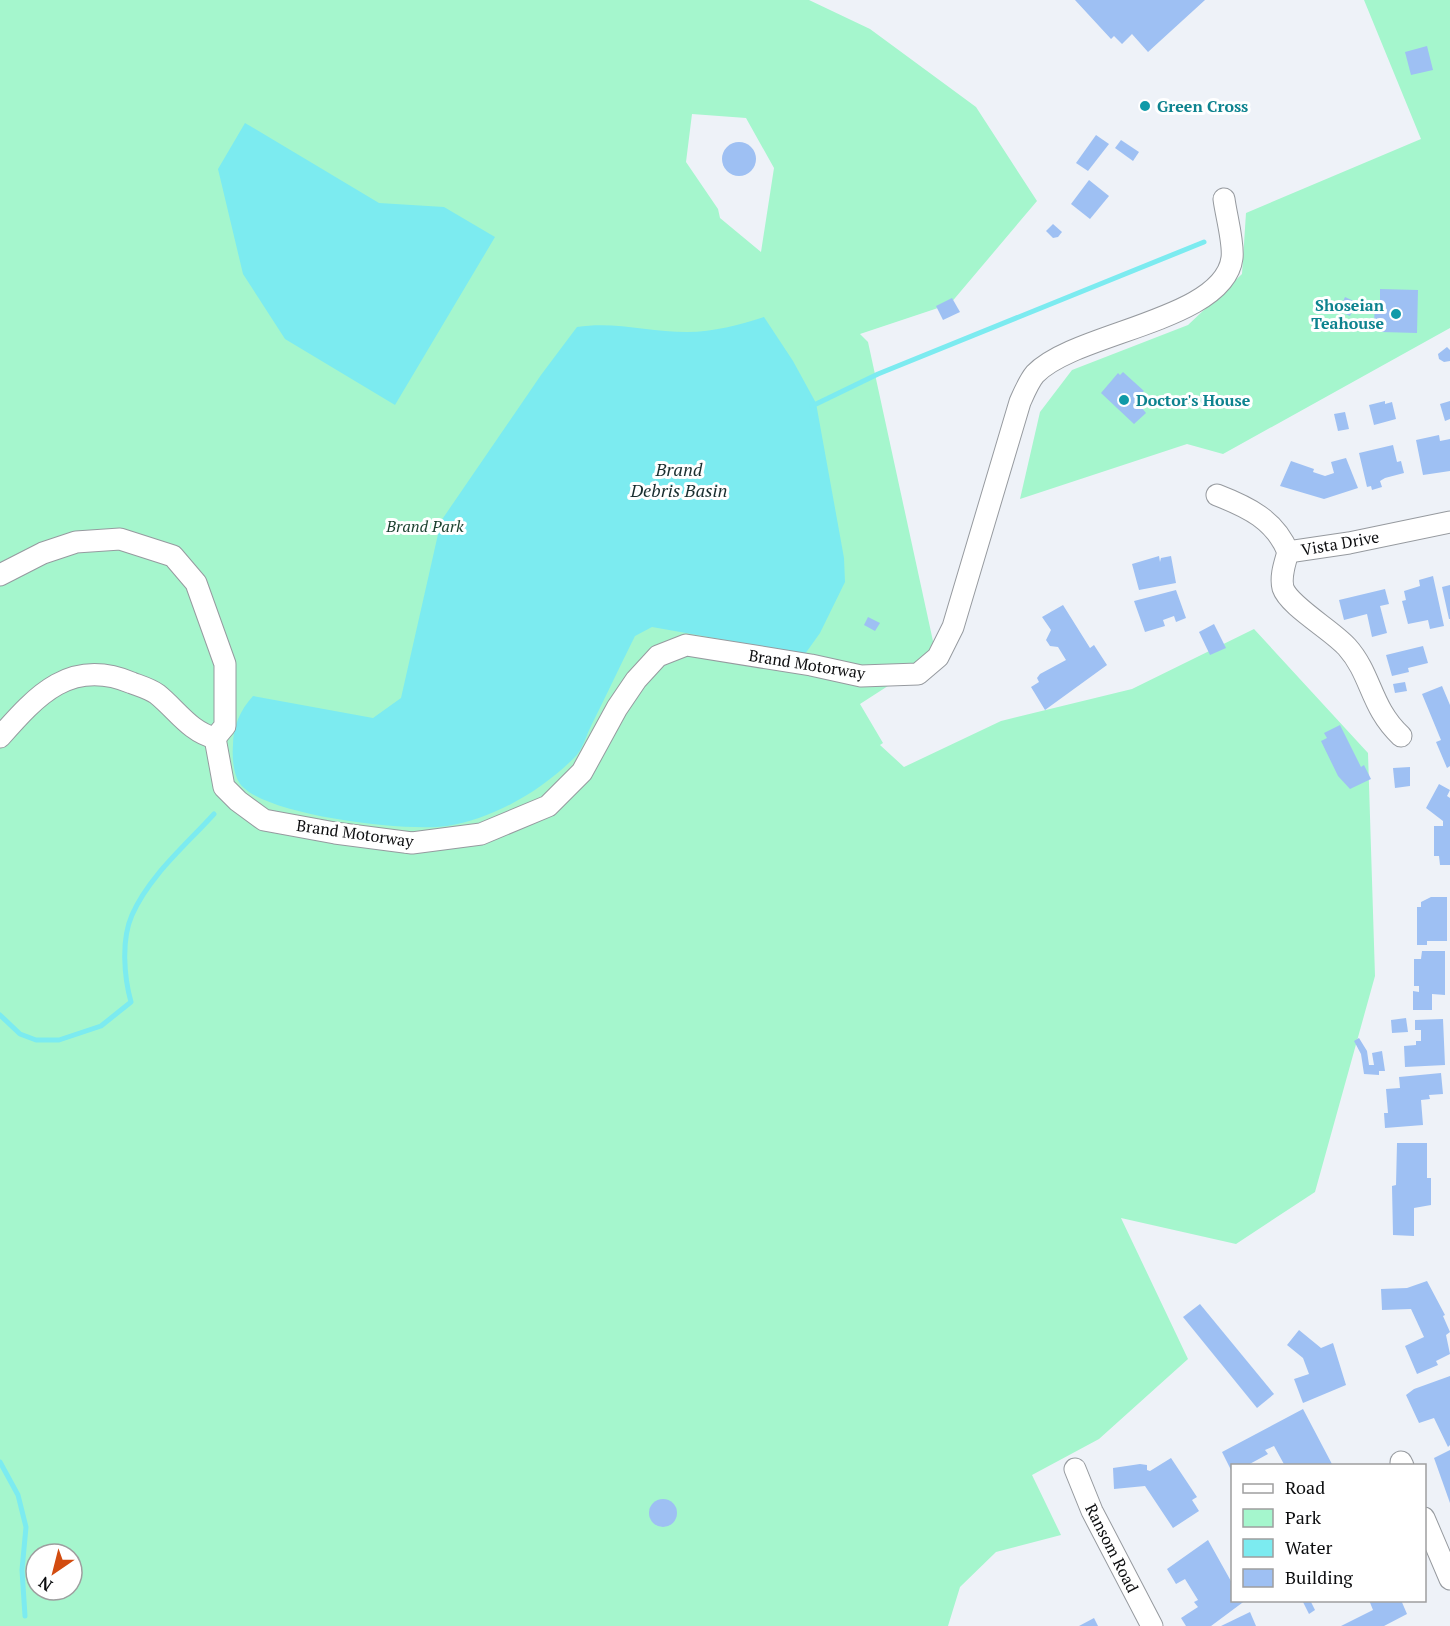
<svg xmlns="http://www.w3.org/2000/svg" width="1450" height="1626" font-family="'PT Serif',serif">
	<rect width="100%" height="100%" fill="#eef2f8"/>
	<g fill="#a5f6cd" fill-rule="evenodd">
		<path d="M 0,0 L 809,0 L 870,29 L 976,107 L 1037,201 L 950,304 L 860,334 L 868,342 L 936,655 L 860,704 L 883,743 L 880,745 L 904,767 L 1001,721 L 1132,689 L 1254,629 L 1368,753 L 1375,976 L 1315,1192 L 1236,1244 L 1121,1218 L 1188,1359 L 1099,1439 L 1032,1475 L 1061,1535 L 996,1552 L 960,1587 L 948,1626 L 0,1626 ZM 692,114 L 746,118 L 774,168 L 761,252 L 720,218 L 718,209 L 686,162 ZM 36,1554 L 72,1554 L 72,1590 L 36,1590 Z"/>
		<polygon points="1364,0 1450,0 1450,328 1223,454 1187,444 1020,499 1040,412 1072,370 1188,325 1242,274 1246,213 1421,139"/>
	</g>
	<g fill="#7cebf0">
		<polygon points="245,123 379,203 444,207 495,237 395,405 285,339 243,274 218,169"/>
		<path d="M 764,317 L 793,361 L 816,403 L 844,558 L 845,582 L 820,633 L 805,654 L 652,627 L 635,636 C 620,666 606,696 591,726 C 586,736 582,751 574,758 C 541,791 493,819 447,826 C 405,832 274,816 244,788 C 233,779 232,758 233,745 C 233,727 240,710 253,696 L 373,718 L 401,698 L 441,521 L 541,375 L 577,327 C 614,321 650,332 687,332 C 714,332 739,325 764,317 Z"/>
	</g>
	<g fill="none" stroke-linecap="round" stroke-linejoin="round">
		<g stroke="#7cebf0" stroke-width="5">
			<polyline points="812,406 878,374 1204,242"/>
			<path d="M 0,1015 L 20,1034 L 36,1040 L 59,1040 L 101,1026 L 131,1002 C 124,977 121,940 132,915 C 149,876 186,845 214,814"/>
			<polyline points="0,1462 18,1495 26,1527 22,1570 25,1616"/>
		</g>
	</g>
	<g fill="#9ec0f3">
		<polygon points="1075,0 1205,0 1148,52 1132,34 1122,44 1114,36 1111,39"/>
		<polygon points="1427,46 1433,70 1411,75 1405,52"/>
		<polygon points="1096,135 1109,144 1088,171 1076,163"/>
		<polygon points="1121,140 1139,152 1133,161 1115,148"/>
		<circle cx="739" cy="159" r="17"/>
		<polygon points="1089,180 1109,196 1090,219 1071,204"/>
		<polygon points="1053,224 1062,232 1058,237 1053,238 1046,231"/>
		<polygon points="1380,289 1418,290 1417,333 1382,332 1382,324 1374,324 1375,303 1380,303"/>
		<polygon points="1345,297 1356,302 1350,316 1339,311"/>
		<polygon points="952,298 960,312 943,320 936,306"/>
		<polygon points="1447,347 1450,350 1450,361 1444,362 1439,359 1438,354"/>
		<polygon points="1123,372 1144,391 1138,396 1145,403 1141,407 1146,413 1134,424 1101,393 1118,373 1120,375"/>
		<circle cx="1209" cy="400" r="8"/>
		<polygon points="1385,401 1385,404 1392,402 1396,419 1374,425 1369,405"/>
		<polygon points="1450,401 1450,419 1445,421 1440,404"/>
		<polygon points="1345,412 1349,429 1338,431 1334,414"/>
		<polygon points="1439,435 1440,441 1450,439 1450,471 1423,475 1416,440"/>
		<polygon points="1393,445 1397,462 1401,461 1404,473 1385,478 1380,481 1382,487 1372,490 1371,486 1367,487 1359,453"/>
		<polygon points="1346,458 1358,488 1324,499 1280,486 1291,461 1314,469 1313,472 1325,476 1334,473 1331,462"/>
		<polygon points="1159,556 1160,562 1161,558 1171,556 1176,583 1139,590 1132,564"/>
		<polygon points="1433,576 1444,626 1430,629 1428,620 1408,624 1402,601 1406,600 1404,591 1420,586 1419,580"/>
		<polygon points="1450,585 1450,619 1449,619 1442,587"/>
		<polygon points="1385,589 1389,604 1380,606 1387,633 1372,637 1367,614 1344,620 1339,600"/>
		<polygon points="1176,590 1186,618 1176,622 1174,616 1163,620 1165,626 1145,632 1134,601"/>
		<polygon points="1063,605 1090,648 1094,645 1107,665 1045,710 1031,687 1039,682 1037,678 1040,674 1066,660 1058,647 1050,646 1046,640 1051,630 1042,617"/>
		<polygon points="868,617 880,623 875,631 864,625"/>
		<polygon points="1214,624 1226,648 1210,655 1199,632"/>
		<polygon points="1423,646 1428,663 1408,668 1409,672 1392,676 1386,655"/>
		<polygon points="1405,682 1407,691 1395,693 1393,684"/>
		<polygon points="1442,686 1450,705 1450,766 1447,768 1436,742 1441,740 1422,694"/>
		<polygon points="1340,725 1361,767 1364,765 1371,779 1350,789 1338,776 1321,741 1327,738 1324,733"/>
		<polygon points="1410,767 1410,786 1395,788 1393,768"/>
		<polygon points="1439,784 1450,790 1447,796 1450,798 1450,865 1440,865 1439,856 1434,856 1434,826 1443,826 1443,821 1426,808"/>
		<polygon points="1431,897 1447,897 1447,941 1427,941 1427,945 1417,945 1417,907 1421,907 1421,902"/>
		<polygon points="1422,951 1445,951 1445,995 1432,994 1432,1010 1413,1010 1413,991 1419,992 1419,986 1414,986 1414,959 1421,959"/>
		<polygon points="1406,1018 1408,1032 1392,1033 1391,1020"/>
		<polygon points="1443,1019 1445,1065 1405,1067 1404,1046 1416,1045 1416,1041 1421,1041 1421,1030 1415,1030 1415,1020"/>
		<polygon points="1359,1038 1367,1051 1369,1065 1374,1065 1372,1053 1382,1051 1385,1071 1379,1071 1379,1075 1364,1074 1361,1054 1354,1041"/>
		<polygon points="1441,1073 1443,1094 1429,1095 1430,1099 1421,1100 1423,1125 1385,1128 1384,1113 1388,1113 1386,1089 1400,1088 1399,1077"/>
		<polygon points="1397,1143 1427,1143 1427,1178 1431,1178 1431,1205 1414,1208 1414,1236 1393,1235 1392,1186 1396,1185"/>
		<polygon points="1427,1281 1445,1315 1443,1316 1450,1332 1446,1335 1450,1354 1436,1361 1438,1365 1417,1374 1405,1346 1424,1337 1411,1309 1382,1310 1381,1289 1407,1288"/>
		<polygon points="1200,1304 1274,1394 1257,1408 1183,1317"/>
		<polygon points="1299,1330 1321,1348 1333,1343 1346,1385 1303,1403 1294,1379 1309,1374 1303,1358 1287,1345"/>
		<polygon points="1450,1376 1450,1445 1448,1447 1434,1418 1419,1423 1406,1395 1414,1389"/>
		<polygon points="1303,1409 1333,1466 1285,1466 1274,1446 1265,1450 1268,1454 1246,1466 1232,1466 1232,1472 1222,1452"/>
		<polygon points="1450,1450 1450,1503 1434,1458"/>
		<polygon points="1171,1458 1197,1497 1192,1500 1199,1511 1173,1528 1145,1486 1114,1489 1113,1468 1140,1464 1147,1465 1147,1470 1150,1471"/>
		<circle cx="663" cy="1513" r="14"/>
		<polygon points="1208,1540 1232,1583 1232,1600 1246,1600 1211,1626 1186,1626 1181,1618 1198,1607 1194,1602 1198,1600 1185,1579 1176,1584 1167,1569"/>
		<polygon points="1302,1600 1310,1600 1315,1610 1309,1614"/>
		<polygon points="1369,1600 1401,1600 1407,1614 1384,1626 1341,1626 1373,1610"/>
		<polygon points="1250,1612 1256,1626 1221,1626"/>
		<polygon points="1094,1618 1098,1626 1079,1626"/>
	</g>
	<g fill="none" stroke-linecap="round" stroke-linejoin="round">
		<defs>
			<g id="minor">
				<path d="M 1217,495 C 1248,507 1275,520 1288,552"/>
				<path d="M 1288,552 C 1285,563 1280,576 1283,588 C 1289,606 1332,630 1347,647 C 1372,675 1370,707 1401,736"/>
				<polyline points="1288,552 1349,543 1450,522"/>
				<polyline points="0,575 43,553 76,542 120,539 173,556 196,583 225,664 225,726 215,738"/>
				<path d="M 0,737 C 37,695 71,657 132,683 C 140,686 150,689 157,694 C 177,710 190,732 215,738"/>
				<path d="M 215,738 L 224,787 L 238,801 L 264,820 L 335,833 L 412,843 L 481,834 L 548,806 L 582,772 L 617,708 L 636,680 L 658,656 L 686,645 L 811,665 L 861,676 L 918,674 L 938,657 L 953,627 L 1020,402 C 1024,393 1029,381 1035,374 C 1075,332 1224,321 1232,258 C 1234,243 1226,215 1224,199"/>
				<polyline points="1401,1462 1403,1466"/>
				<polyline points="1075,1469 1092,1511 1152,1626"/>
				<polyline points="1424,1518 1450,1579"/>
			</g>
		</defs>
		<use href="#minor" stroke="#969a9f" stroke-width="23"/>
		<use href="#minor" stroke="#fff" stroke-width="21"/>
	</g>
	<g fill="#0f9aa8" stroke="#fff" stroke-width="2">
		<circle cx="1145" cy="106" r="6"/>
		<circle cx="1396" cy="314" r="6"/>
		<circle cx="1124" cy="400" r="6"/>
	</g>
	<g text-anchor="middle" stroke-width="6" stroke-linejoin="round" paint-order="stroke">
		<g font-size="16" font-weight="bold" fill="#0d838f" stroke="#fff" text-anchor="start">
			<text x="1157" y="112">Green Cross</text>
			<text x="1384" y="311" text-anchor="end">Shoseian<tspan x="1384" dy="18">Teahouse</tspan></text>
			<text x="1136" y="406">Doctor's House</text>
		</g>
		<g font-size="16" font-style="italic" fill="#193f2d" stroke="#fff">
			<text x="425" y="532">Brand Park</text>
		</g>
		<g font-size="16" fill="#0c0d0f" stroke="#fff">
			<text transform="translate(1340 543) rotate(-10)" y="6">Vista Drive</text>
			<text transform="translate(807 664) rotate(9)" y="6">Brand Motorway</text>
			<text transform="translate(355 833) rotate(8)" y="6">Brand Motorway</text>
			<text transform="translate(1112 1548) rotate(63)" y="6">Ransom Road</text>
		</g>
		<g font-size="18" font-style="italic" fill="#192e2f" stroke="#fff">
			<text x="679" y="476">Brand<tspan x="679" dy="21">Debris Basin</tspan></text>
		</g>
	</g>
	<rect x="1231" y="1464" width="195" height="138" fill="#ffffff" stroke="#9e9e9f" stroke-width="1.5"/>
	<rect x="1243" y="1484" width="30" height="9" fill="#ffffff" stroke="#9e9e9f" stroke-width="1.5"/>
	<text x="1285" y="1494" font-size="18" fill="#0c0d0f">Road</text>
	<rect x="1243" y="1509" width="30" height="18" fill="#a5f6cd" stroke="#9e9e9f" stroke-width="1.5"/>
	<text x="1285" y="1524" font-size="18" fill="#0c0d0f">Park</text>
	<rect x="1243" y="1539" width="30" height="18" fill="#7cebf0" stroke="#9e9e9f" stroke-width="1.5"/>
	<text x="1285" y="1554" font-size="18" fill="#0c0d0f">Water</text>
	<rect x="1243" y="1569" width="30" height="18" fill="#9ec0f3" stroke="#9e9e9f" stroke-width="1.5"/>
	<text x="1285" y="1584" font-size="18" fill="#0c0d0f">Building</text>
	<g transform="translate(54 1572) rotate(215)"><circle r="28" fill="#ffffff" stroke="#9e9e9f" stroke-width="1.5"/>
	<path d="M0-4.5L10 22L0 15L-10 22Z" fill="#d24c10"/>
	<text y="-9" font-size="16" font-weight="bold" text-anchor="middle" fill="#0c0d0f">N</text>
	</g>
</svg>
